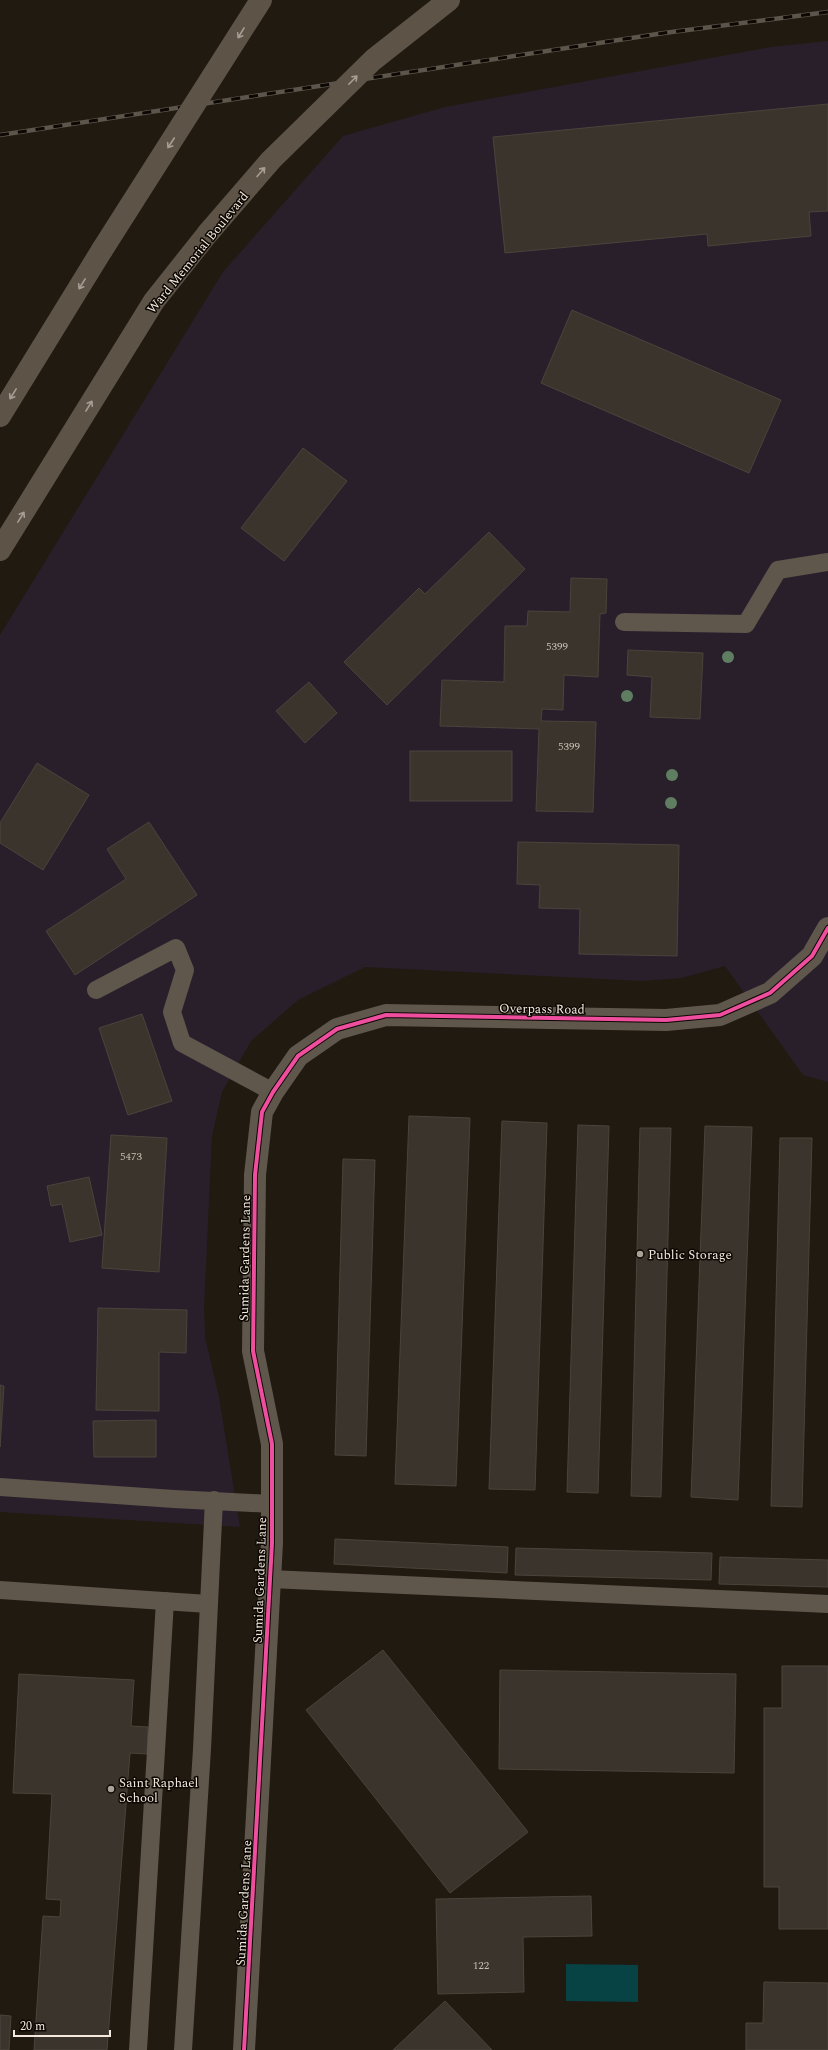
<svg xmlns="http://www.w3.org/2000/svg" width="828" height="2050" font-family="Spectral,serif">
	<rect width="100%" height="100%" fill="#211a10"/>
	<polygon fill="#291f2b" points="828,41 828,1082 803,1075 725,966 681,978 642,981 365,967 298,1000 251,1041 222,1092 212,1136 204,1308 205,1337 219,1397 240,1527 0,1512 0,635 223,272 343,136 445,107 771,47"/>
	<polygon fill="#074245" points="566,1964 638,1965 638,2002 566,2001"/>
	<g fill="#3a342c" stroke="#4a443c">
		<polygon points="828,104 828,211 809,212 811,236 708,246 707,234 505,253 493,137"/>
		<polygon points="572,310 781,400 749,473 541,383"/>
		<polygon points="303,448 347,481 284,561 241,528"/>
		<polygon points="489,532 525,569 387,705 344,662 419,588 425,594"/>
		<polygon points="571,578 607,579 606,613 600,614 598,677 564,675 563,710 542,709 541,721 596,722 593,812 536,811 539,729 440,726 442,680 504,682 505,626 527,626 528,611 570,612"/>
		<polygon points="628,650 703,653 700,719 650,717 652,677 627,675"/>
		<polygon points="309,682 337,713 305,743 276,711"/>
		<rect x="410" y="751" width="102" height="50"/>
		<polygon points="37,763 89,795 43,870 0,843 0,823"/>
		<polygon points="149,822 197,895 75,975 46,931 126,879 107,849"/>
		<polygon points="518,842 679,845 677,956 579,954 580,909 539,908 540,885 517,884"/>
		<polygon points="142,1014 172,1101 128,1115 99,1028"/>
		<polygon points="409,1116 470,1118 456,1486 395,1484"/>
		<polygon points="502,1121 547,1123 535,1490 489,1489"/>
		<polygon points="578,1125 609,1126 598,1493 567,1492"/>
		<polygon points="705,1126 752,1127 738,1500 691,1497"/>
		<polygon points="640,1128 671,1128 661,1497 631,1496"/>
		<polygon points="111,1135 167,1138 159,1272 102,1268"/>
		<polygon points="780,1138 812,1138 802,1507 771,1506"/>
		<polygon points="343,1159 375,1160 366,1456 335,1455"/>
		<polygon points="89,1177 102,1235 70,1242 62,1204 51,1206 47,1186"/>
		<polygon points="98,1308 187,1310 186,1353 159,1352 159,1411 96,1410"/>
		<polygon points="0,1385 4,1386 0,1447"/>
		<polygon points="156,1420 156,1457 94,1457 93,1421"/>
		<polygon points="335,1539 508,1547 507,1573 334,1564"/>
		<polygon points="516,1548 712,1553 711,1580 515,1575"/>
		<polygon points="720,1557 828,1560 828,1587 719,1584"/>
		<polygon points="383,1650 528,1832 450,1893 306,1710"/>
		<polygon points="782,1666 828,1666 828,1929 779,1929 779,1887 764,1887 764,1708 782,1708"/>
		<polygon points="500,1670 736,1674 734,1773 499,1769"/>
		<polygon points="19,1674 134,1680 131,1726 148,1727 147,1754 130,1753 107,2050 34,2050 43,1916 60,1917 61,1900 46,1899 52,1794 13,1793"/>
		<polygon points="591,1896 592,1936 523,1937 524,1992 438,1994 436,1899"/>
		<polygon points="764,1982 828,1983 828,2050 746,2050 746,2023 763,2023"/>
		<polygon points="445,2001 492,2050 393,2050"/>
		<polygon points="0,2015 11,2016 9,2050 0,2050"/>
	</g>
	<g fill="none" stroke-linecap="round" stroke-linejoin="round">
		<g stroke="#5f564c" stroke-width="18">
			<polyline points="624,622 746,624 778,570 828,562"/>
			<polyline points="96,990 176,948 185,970 172,1012 182,1043 273,1092"/>
			<polyline points="0,1487 174,1499 272,1504"/>
			<polyline points="270,1579 828,1604"/>
			<polyline points="0,1590 208,1604"/>
			<polyline points="138,2050 165,1601"/>
			<polyline points="183,2050 202,1749 214,1500"/>
		</g>
		<polyline stroke="#5f564c" stroke-width="22" points="244,2050 272,1543 272,1444 253,1351 255,1175 262,1112 273,1092 298,1056 337,1029 386,1015 666,1020 720,1015 770,993 812,956 828,928"/>
		<g stroke="#5d5347" stroke-width="22">
			<polyline points="0,416 102,250"/>
			<polyline points="0,550 154,301 208,233"/>
		</g>
		<defs>
			<polyline id="rail" points="0,135 664,33 828,12"/>
		</defs>
		<use href="#rail" stroke="#5c554c" stroke-width="4.5"/>
		<use href="#rail" stroke="#0c0702" stroke-width="3" stroke-dasharray="9" stroke-linecap="butt"/>
		<g stroke="#5d5347" stroke-width="22">
			<polyline points="208,233 271,160 373,60 449,0"/>
			<polyline points="102,250 261,0"/>
		</g>
		<defs>
			<polyline id="cycleway" points="244,2050 272,1543 272,1444 253,1351 255,1175 262,1112 273,1092 298,1056 337,1029 386,1015 666,1020 720,1015 770,993 812,956 828,928"/>
		</defs>
		<use href="#cycleway" stroke="#0c0702" stroke-width="6"/>
		<use href="#cycleway" stroke="#ef4d9e" stroke-width="4"/>
	</g>
	<g fill="#5f7e61">
		<circle cx="728" cy="657" r="6"/>
		<circle cx="627" cy="696" r="6"/>
		<circle cx="672" cy="775" r="6"/>
		<circle cx="671" cy="803" r="6"/>
	</g>
	<defs><path id="oneway-shaft" d="M-6 0H5M1.5-3L5.5 0L1.5 3" fill="none" stroke-width="1.6" stroke-linecap="round" stroke-linejoin="round"/></defs>
	<g stroke="#a89e93">
		<use href="#oneway-shaft" transform="translate(241 33) rotate(121)"/>
		<use href="#oneway-shaft" transform="translate(353 80) rotate(-45)"/>
		<use href="#oneway-shaft" transform="translate(171 143) rotate(123)"/>
		<use href="#oneway-shaft" transform="translate(261 172) rotate(-49)"/>
		<use href="#oneway-shaft" transform="translate(82 284) rotate(122)"/>
		<use href="#oneway-shaft" transform="translate(13 394) rotate(122)"/>
		<use href="#oneway-shaft" transform="translate(89 406) rotate(-58)"/>
		<use href="#oneway-shaft" transform="translate(21 517) rotate(-58)"/>
	</g>
	<g fill="#aaa197" stroke="#0c0702" stroke-width="1.5">
		<circle cx="640" cy="1254" r="4"/>
		<circle cx="111" cy="1789" r="4"/>
	</g>
	<g text-anchor="middle" stroke-width="3" stroke-linejoin="round" paint-order="stroke">
		<g font-size="11" fill="#c5bcb2">
			<text x="557" y="650">5399</text>
			<text x="569" y="750">5399</text>
			<text x="131" y="1160">5473</text>
			<text x="481" y="1969">122</text>
		</g>
		<g font-size="13" fill="#f3e9df" stroke="#0c0702">
			<text transform="translate(197 252) rotate(-51)" y="5">Ward Memorial Boulevard</text>
			<text transform="translate(542 1008) rotate(1)" y="5">Overpass Road</text>
			<text transform="translate(244 1258) rotate(-89)" y="5">Sumida Gardens Lane</text>
			<text transform="translate(259 1580) rotate(-88)" y="5">Sumida Gardens Lane</text>
			<text transform="translate(243 1903) rotate(-87)" y="5">Sumida Gardens Lane</text>
		</g>
		<g font-size="13" fill="#f3e9df" stroke="#0c0702" text-anchor="start">
			<text x="648" y="1259">Public Storage</text>
			<text x="119" y="1787">Saint Raphael<tspan x="119" dy="15">School</tspan></text>
		</g>
	</g>
	<path d="M14 2030v6h96v-6" fill="none" stroke="#f3e9df" stroke-width="2"/>
	<text x="20" y="2030" font-size="12" fill="#f3e9df" stroke="#0c0702" stroke-width="3" paint-order="stroke">20 m</text>
</svg>
